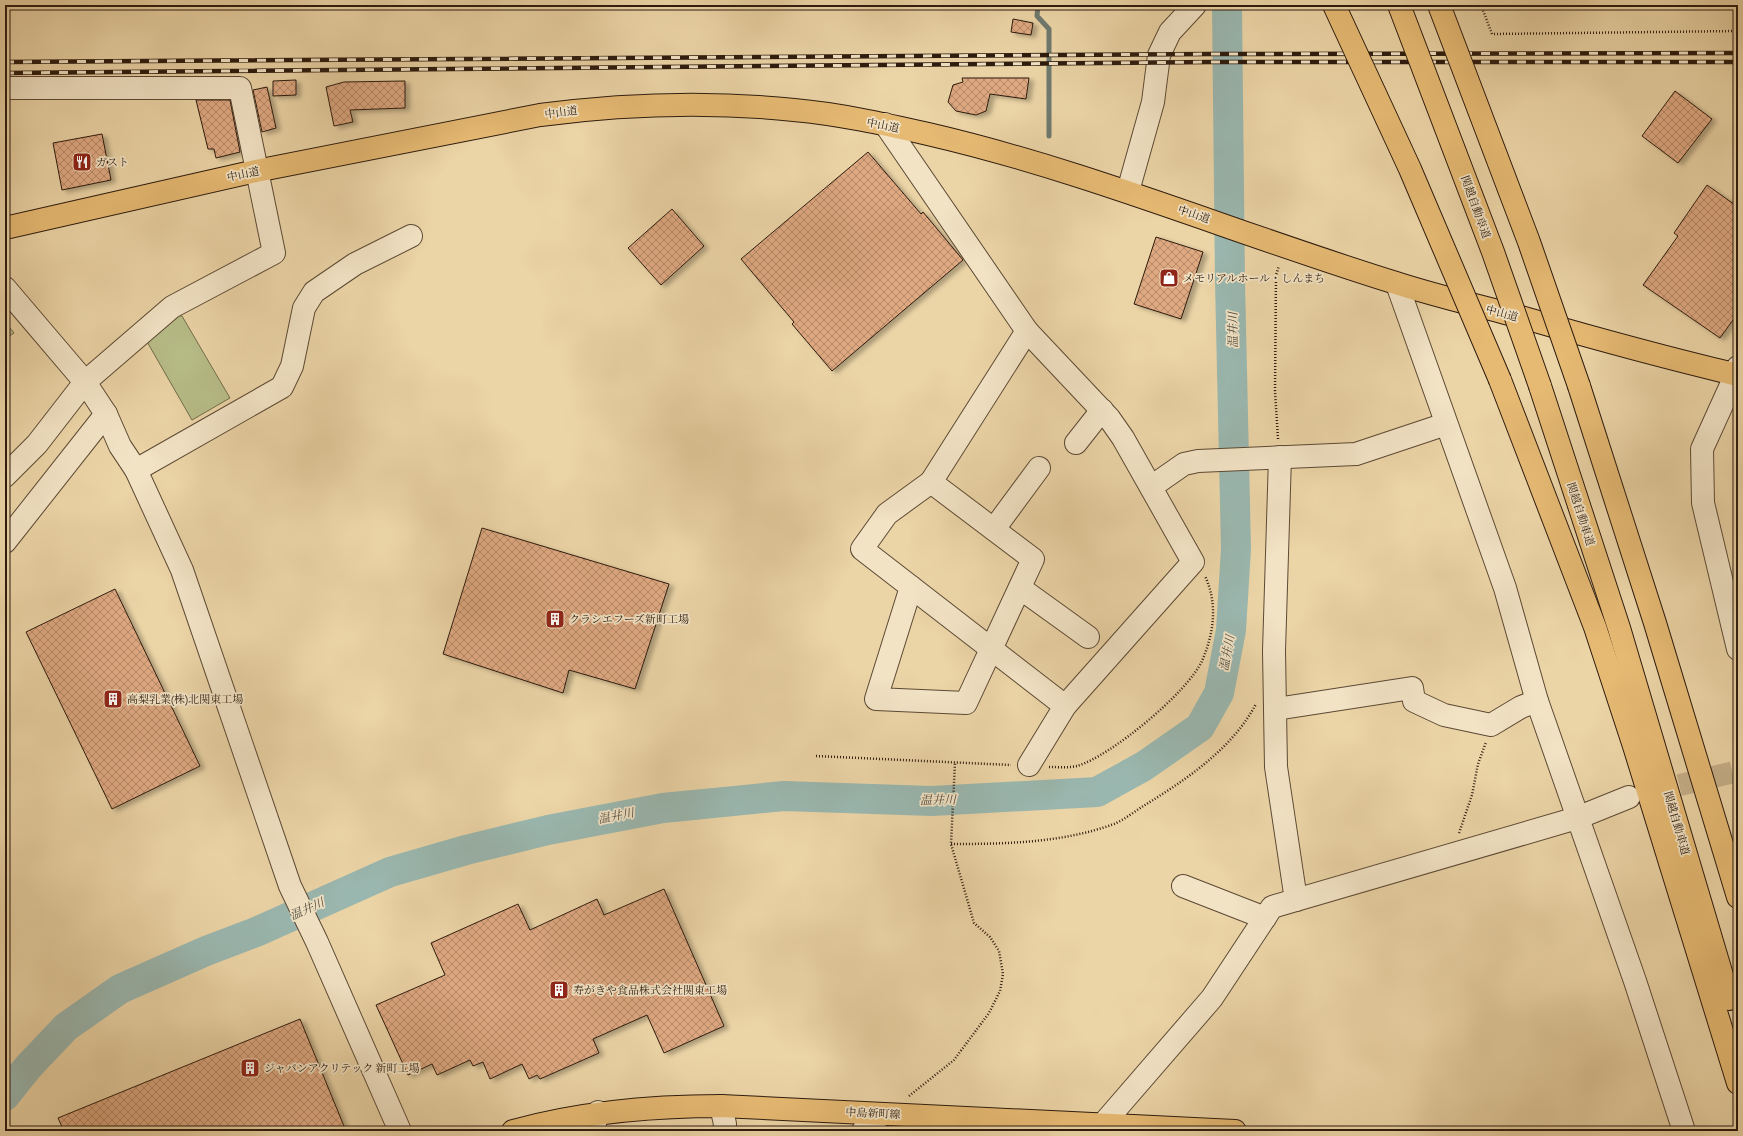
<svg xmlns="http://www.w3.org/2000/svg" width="1743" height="1136" font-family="'IM FELL Great Primer','Noto Serif JP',serif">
	<defs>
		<pattern id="park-crowns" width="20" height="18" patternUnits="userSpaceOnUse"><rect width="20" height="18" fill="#b7bd87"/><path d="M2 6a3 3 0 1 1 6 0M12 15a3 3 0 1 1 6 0" fill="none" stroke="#9ea273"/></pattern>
		<pattern id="building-cross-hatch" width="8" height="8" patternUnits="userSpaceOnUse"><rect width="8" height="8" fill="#dea881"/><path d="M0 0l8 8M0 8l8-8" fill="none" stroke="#b48868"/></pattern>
		<filter id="shadow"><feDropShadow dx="4.5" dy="2.5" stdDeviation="2" flood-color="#0004"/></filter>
	</defs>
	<rect width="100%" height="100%" fill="#ebd4a6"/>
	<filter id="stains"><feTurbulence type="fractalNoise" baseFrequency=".005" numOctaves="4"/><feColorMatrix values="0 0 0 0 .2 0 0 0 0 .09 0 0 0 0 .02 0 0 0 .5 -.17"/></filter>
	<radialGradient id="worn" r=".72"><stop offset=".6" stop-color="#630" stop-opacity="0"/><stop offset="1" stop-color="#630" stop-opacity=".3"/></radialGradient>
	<polygon fill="#b7bd87" stroke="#726c4a" points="175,315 182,316 230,398 192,420 146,340"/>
	<polygon fill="url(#park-crowns)" stroke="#726c4a" points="5,322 14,333 5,339"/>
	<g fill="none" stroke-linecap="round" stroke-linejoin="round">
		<polyline stroke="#6e796f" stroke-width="5" points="1038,5 1037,16 1049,29 1049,136"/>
		<polyline stroke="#9ab7af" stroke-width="30" points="5,1096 28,1067 66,1027 120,989 206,951 256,932 390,872 466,850 548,830 663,808 784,796 932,801 1097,792 1144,766 1200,727 1219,693 1231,630 1236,549 1230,281 1227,5"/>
	</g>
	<g fill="url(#building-cross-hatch)" stroke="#2d1b0e" filter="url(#shadow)">
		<polygon points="1013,19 1033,23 1031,35 1011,32"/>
		<polygon points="962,78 1029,78 1026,99 990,94 986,111 976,115 956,111 948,102 953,85 963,82"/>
		<polygon points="296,80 296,95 273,96 273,81"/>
		<polygon points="405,81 405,108 350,110 353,122 334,126 326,87 344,82"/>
		<polygon points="267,87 276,128 262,132 253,90"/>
		<polygon points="1675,91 1712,119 1678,163 1642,136"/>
		<polygon points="196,100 230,100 240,152 216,158 214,149 208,149"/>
		<polygon points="102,134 111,180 62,190 53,143"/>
		<polygon points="868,152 921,214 923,212 963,260 832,371 792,324 794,322 741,259"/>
		<polygon points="1707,185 1738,207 1738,313 1720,338 1643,285 1678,236 1674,233"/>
		<polygon points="672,209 704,246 661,285 628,248"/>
		<polygon points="1156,237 1203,252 1181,319 1134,304"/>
		<polygon points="482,528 669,584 635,689 569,670 563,693 443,654"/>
		<polygon points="115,589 200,766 112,809 26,632"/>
		<polygon points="664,889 724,1026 664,1053 647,1015 593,1039 599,1053 540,1079 537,1075 529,1079 522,1064 490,1079 483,1062 473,1066 470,1060 437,1075 432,1064 408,1075 376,1005 445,975 431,943 518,904 530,930 597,899 604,915"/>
		<polygon points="300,1019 346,1131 64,1131 58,1118"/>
	</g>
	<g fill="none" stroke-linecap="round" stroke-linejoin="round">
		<polyline stroke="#c5af88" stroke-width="22" stroke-dasharray="22 11" stroke-linecap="butt" points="1647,793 1738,771"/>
		<defs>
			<g id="minor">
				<polyline points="5,88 240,88 274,253 172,307 85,382 37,444 5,476"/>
				<polyline points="885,124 1027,331 1109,418 1123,438 1193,562 1065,706 1029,765"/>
				<polyline points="1128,191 1153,102 1159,55 1170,32 1195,5"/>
				<polyline points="1397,284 1505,588 1537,701 1635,981 1684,1131"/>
				<polyline points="5,288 85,382 106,414 120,446 136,470 182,570 290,886 317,942 400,1131"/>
				<polyline points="1027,331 931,482 887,514 862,549 1065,706"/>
				<polyline points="1738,367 1736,374 1702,449 1703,503 1738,649"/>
				<polyline points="1076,443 1102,410"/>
				<polyline points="1280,457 1274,651 1276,767 1296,900"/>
				<polyline points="136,470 282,387 292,366 304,308 314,292 355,264 411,236"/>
				<polyline points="1151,487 1184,464 1198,461 1356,454 1446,424"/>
				<polyline points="994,529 1039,468"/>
				<polyline points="5,542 106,414"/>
				<polyline points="911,587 876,699 966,703 1033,559 931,482"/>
				<polyline points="1020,588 1088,637"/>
				<polyline points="1276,709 1412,688 1414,701 1444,715 1491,725 1521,707 1537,701"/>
				<polyline points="1183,886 1265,918"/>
				<polyline points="721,1106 725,1124 724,1131"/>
				<polyline points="1103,1124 1212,998 1272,907 1577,818 1629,797"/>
				<polyline points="593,1131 598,1112"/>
				<polyline points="863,1131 882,1114"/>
			</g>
			<path id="major" d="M 513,1131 C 582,1112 650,1106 721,1106 L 1235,1131"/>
			<g id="highway">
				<path d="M 5,228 L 256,171 L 540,115 C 624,104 709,101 794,110 C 839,114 884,124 928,134 C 1088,171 1240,235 1396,283 C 1439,297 1484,307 1528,319 C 1597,339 1667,358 1738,375"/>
				<polyline points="1500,380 1595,627 1634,746 1738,1083"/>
				<polyline points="1540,386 1619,628 1729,999"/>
				<polyline points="1579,386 1655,623 1738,897"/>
			</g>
		</defs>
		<use href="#minor" stroke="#5c4934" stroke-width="24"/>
		<use href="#major" stroke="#2d1b0e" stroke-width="24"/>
		<use href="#highway" stroke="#2d1b0e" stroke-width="24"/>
		<g stroke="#2d1b0e" stroke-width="2.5" stroke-dasharray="1 2" stroke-linecap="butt">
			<polyline points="1481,5 1492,34 1738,31"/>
			<polyline points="1278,439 1275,391 1276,275 1279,266"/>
			<polyline points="816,756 1011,765"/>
			<path d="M 1049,767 C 1058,767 1068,768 1077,766 C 1111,756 1187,693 1202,661 C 1214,633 1218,604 1205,576"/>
			<polyline points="1459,833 1472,795 1478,764 1486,742"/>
			<path d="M 951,844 C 1005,844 1062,843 1114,824 C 1124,820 1135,811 1145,805 C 1187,779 1232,749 1256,704"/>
			<polyline points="909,1096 954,1060 989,1013 1000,991 1003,974 999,951 990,937 974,923 951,844 955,763"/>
		</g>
		<use href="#minor" stroke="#f2e3c5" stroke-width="22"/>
		<use href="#major" stroke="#e6ba73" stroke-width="22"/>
		<use href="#highway" stroke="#e6ba73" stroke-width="22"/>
		<defs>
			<g id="rail">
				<polyline points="5,62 1212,54 1738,53"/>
				<polyline points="5,73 1213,62 1738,62"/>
			</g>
		</defs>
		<use href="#rail" stroke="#2d1b0e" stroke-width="4.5"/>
		<use href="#rail" stroke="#f2e3c5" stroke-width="3" stroke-dasharray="9" stroke-linecap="butt"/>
		<defs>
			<g id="highway-bridge">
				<polyline points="1334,5 1410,169 1500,380"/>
				<polyline points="1399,5 1493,252 1540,386"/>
				<polyline points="1439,5 1529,242 1579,386"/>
			</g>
		</defs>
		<use href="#highway-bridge" stroke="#2d1b0e" stroke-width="24" stroke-linecap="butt"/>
		<use href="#highway-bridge" stroke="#e6ba73" stroke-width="22"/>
	</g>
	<defs>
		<symbol id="restaurant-square" viewBox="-11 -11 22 22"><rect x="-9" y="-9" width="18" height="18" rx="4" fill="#8f2418" stroke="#f2e3c5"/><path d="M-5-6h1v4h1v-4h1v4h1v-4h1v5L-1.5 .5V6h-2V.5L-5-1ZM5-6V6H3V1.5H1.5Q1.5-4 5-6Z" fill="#fff"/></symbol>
		<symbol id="shop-square" viewBox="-11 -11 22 22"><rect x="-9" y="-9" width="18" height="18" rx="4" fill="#8f2418" stroke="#f2e3c5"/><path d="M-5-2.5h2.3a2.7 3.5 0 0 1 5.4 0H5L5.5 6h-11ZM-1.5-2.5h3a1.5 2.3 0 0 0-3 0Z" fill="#fff"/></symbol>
		<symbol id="building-square" viewBox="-11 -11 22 22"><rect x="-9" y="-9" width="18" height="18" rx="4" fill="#8f2418" stroke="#f2e3c5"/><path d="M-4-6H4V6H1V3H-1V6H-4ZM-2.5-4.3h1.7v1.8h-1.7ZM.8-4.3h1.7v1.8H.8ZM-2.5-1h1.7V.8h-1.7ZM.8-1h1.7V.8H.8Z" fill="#fff"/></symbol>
	</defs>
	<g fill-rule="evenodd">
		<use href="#restaurant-square" x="71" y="151" width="22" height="22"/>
		<use href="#shop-square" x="1158" y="267" width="22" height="22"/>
		<use href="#building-square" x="544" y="608" width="22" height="22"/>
		<use href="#building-square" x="102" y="688" width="22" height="22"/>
		<use href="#building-square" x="548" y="979" width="22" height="22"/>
		<use href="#building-square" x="239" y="1057" width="22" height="22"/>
	</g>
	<g text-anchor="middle" stroke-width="3.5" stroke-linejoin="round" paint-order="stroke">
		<g font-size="11" fill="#2d1b0e" stroke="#f2e3c5">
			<text transform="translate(561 112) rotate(-7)" y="4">中山道</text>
			<text transform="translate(883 125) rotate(11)" y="4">中山道</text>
			<text transform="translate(243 174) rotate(-12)" y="4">中山道</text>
			<text transform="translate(1476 207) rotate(70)" y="4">関越自動車道</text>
			<text transform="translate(1194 214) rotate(19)" y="4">中山道</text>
			<text transform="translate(1502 313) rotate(15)" y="4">中山道</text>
			<text transform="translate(1581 514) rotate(72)" y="4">関越自動車道</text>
			<text transform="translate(1677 823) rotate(74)" y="4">関越自動車道</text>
			<text transform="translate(873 1113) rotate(3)" y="4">中島新町線</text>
		</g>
		<g font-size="11" fill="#2d1b0e" stroke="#f2e3c5" text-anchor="start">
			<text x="96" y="166">ガスト</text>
			<text x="1183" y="282">メモリアルホール・しんまち</text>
			<text x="569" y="623">クラシエフーズ新町工場</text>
			<text x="127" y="703">高梨乳業(株)北関東工場</text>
			<text x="573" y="994">寿がきや食品株式会社関東工場</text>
			<text x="264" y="1072">ジャパンアクリテック 新町工場</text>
		</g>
		<g font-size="12" font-style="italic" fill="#4e4a3e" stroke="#f2e3c5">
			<text transform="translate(1233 330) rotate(-91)" y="4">温井川</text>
			<text transform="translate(1227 653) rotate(-79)" y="4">温井川</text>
			<text transform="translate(938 800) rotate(-1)" y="4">温井川</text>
			<text transform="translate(616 816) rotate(-11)" y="4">温井川</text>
			<text transform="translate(307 909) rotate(-24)" y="4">温井川</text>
		</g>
	</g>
	<rect width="1743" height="1136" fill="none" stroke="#ebd4a6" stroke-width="20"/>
	<rect x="6" y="6" width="1731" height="1124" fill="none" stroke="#2d1b0e" stroke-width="2"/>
	<rect x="10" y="10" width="1723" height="1116" fill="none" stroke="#2d1b0e"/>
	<rect width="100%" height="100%" filter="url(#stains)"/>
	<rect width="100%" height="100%" fill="url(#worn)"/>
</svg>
